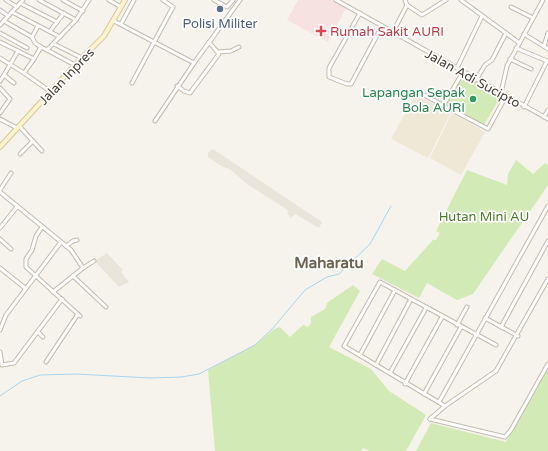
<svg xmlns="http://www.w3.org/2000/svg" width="548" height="451" font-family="'Varela Round',sans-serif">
	<rect width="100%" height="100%" fill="#f6f3ec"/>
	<g fill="#eae5da">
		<polygon points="213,149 322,222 319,228 295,214 291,218 287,213 289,211 247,184 230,169 223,167 208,157 208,152"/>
		<polygon points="107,253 123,270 121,272 129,282 119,287 95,261"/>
	</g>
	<g fill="#efe8d6">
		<polygon points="416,94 450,114 428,158 391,139"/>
		<polygon points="452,113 485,132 461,175 430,158"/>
	</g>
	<polygon fill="#f6e3e0" points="298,0 332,0 346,8 328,42 287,20"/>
	<g fill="#d2eab5">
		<polygon points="462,75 501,96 484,125 446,103"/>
		<polygon points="516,160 533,174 545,163 548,165 548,185 473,294 457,300 427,283 419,298 372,274 382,259 405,271 433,240 436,240 440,233 436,231 467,170 507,185 508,174"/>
		<polygon points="353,285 360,291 329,347 371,369 389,391 426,415 406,451 369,451 363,448 361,451 215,451 208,370 255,345 274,329 280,327 290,337 303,325 308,327 311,323 311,317 325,309 327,303"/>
		<polygon points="548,367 548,451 416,451 431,423 506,442"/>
	</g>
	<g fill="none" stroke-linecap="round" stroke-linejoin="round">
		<polyline stroke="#a9d4f2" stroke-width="1" points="0,396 22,381 40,375 76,374 150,378 181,377 199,374 255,345 273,328 305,290 327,277 339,274 370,244 391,206"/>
		<defs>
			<g id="minor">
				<polyline points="6,0 17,7"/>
				<polyline points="39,0 76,20"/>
				<polyline points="63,0 83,11"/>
				<polyline points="109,0 121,7"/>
				<polyline points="214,0 227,7 233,0"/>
				<polyline points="336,0 548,119"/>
				<polyline points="405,0 407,5"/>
				<polyline points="461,0 518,42"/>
				<polyline points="20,3 57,22"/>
				<polyline points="511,7 533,18"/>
				<polyline points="0,10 8,16"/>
				<polyline points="12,12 60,37"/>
				<polyline points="360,13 329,68 329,77 347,84 351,84 382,26"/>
				<polyline points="4,21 32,37"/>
				<polyline points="114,21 194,63"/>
				<polyline points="121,24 134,0"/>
				<polyline points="0,25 23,0"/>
				<polyline points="38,26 32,37 35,43 41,47"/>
				<polyline points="50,31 64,13"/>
				<polyline points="393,32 407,5 422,15 446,0"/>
				<polyline points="0,33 27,48"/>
				<polyline points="524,34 548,49"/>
				<polyline points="0,42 18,51"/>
				<polyline points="54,44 82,58"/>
				<polyline points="544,46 548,33"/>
				<polyline points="516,48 547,61 524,107"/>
				<polyline points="47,50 75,65"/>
				<polyline points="219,52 231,51 239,47"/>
				<polyline points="0,58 24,73 34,59"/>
				<polyline points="510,59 531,69"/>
				<polyline points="457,68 482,16"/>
				<polyline points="24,73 51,92"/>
				<polyline points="476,80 485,65 492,60 506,33"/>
				<polyline points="0,81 4,75"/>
				<polyline points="14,83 4,75 18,51 34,59 41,47 47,50 76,20 89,0"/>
				<polyline points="132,83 173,7 163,0"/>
				<polyline points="177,86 184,91 190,93 219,54 209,42"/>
				<polyline points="0,88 10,99 0,113"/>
				<polyline points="501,93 507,66 543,0"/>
				<polyline points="424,95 488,129 506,96"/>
				<polyline points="443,106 463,72"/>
				<polyline points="544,117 548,110"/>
				<polyline points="0,119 17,128"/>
				<polyline points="155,121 194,63 240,0"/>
				<polyline points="19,126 42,151"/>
				<polyline points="20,154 33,141"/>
				<polyline points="0,190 11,173"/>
				<polyline points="0,192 71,250 83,268"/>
				<polyline points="42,227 36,236 32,250 26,259 26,267 80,316"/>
				<polyline points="0,228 17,207"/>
				<polyline points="0,239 11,249"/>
				<polyline points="66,246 73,241 77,240"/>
				<polyline points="0,268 25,288"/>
				<polyline points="73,276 106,307"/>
				<polyline points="53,292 83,268 94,261"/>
				<polyline points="485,318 518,336"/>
				<polyline points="457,325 467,307"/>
				<polyline points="501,327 548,241"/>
				<polyline points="0,330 6,315 61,242"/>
				<polyline points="38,332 43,337"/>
				<polyline points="0,352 2,365 14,363 62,299"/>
				<polyline points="360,355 395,290"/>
				<polyline points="46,362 78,314"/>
				<polyline points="376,365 411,299"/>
				<polyline points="390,373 426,308"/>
				<polyline points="405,384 442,317"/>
				<polyline points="424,394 461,327"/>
				<polyline points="439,402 548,206"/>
				<polyline points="445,406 344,346 380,282 496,345"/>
				<polyline points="430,419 445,406 496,371 548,279"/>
				<polyline points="430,419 505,437 511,430 548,364"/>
			</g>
			<polyline id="secondary" points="0,147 75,65 104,36 125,0"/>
		</defs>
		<use href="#minor" stroke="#c2bbae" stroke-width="5"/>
		<use href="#secondary" stroke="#d6c79b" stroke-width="6"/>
		<use href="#minor" stroke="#fff" stroke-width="3"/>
		<use href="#secondary" stroke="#fff3cd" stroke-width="4"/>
	</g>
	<circle fill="#5c6f8a" stroke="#fff" stroke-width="1.5" cx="220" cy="9" r="4"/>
	<path fill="#e0444e" stroke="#fff" stroke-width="1.5" d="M319 25h4v4h4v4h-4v4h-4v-4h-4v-4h4z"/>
	<circle fill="#2e9e5b" stroke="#fff" stroke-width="1.5" cx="473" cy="99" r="4"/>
	<g text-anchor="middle" stroke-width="3.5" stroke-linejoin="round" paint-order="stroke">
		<g font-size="13" fill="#4e5e75" stroke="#fff">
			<text x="220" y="28">Polisi Militer</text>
		</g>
		<g font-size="13" fill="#be3a42" stroke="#fff" text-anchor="start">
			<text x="330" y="36">Rumah Sakit AURI</text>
		</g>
		<g font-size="13" fill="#4b4439" stroke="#fff">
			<text transform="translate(66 76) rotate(-46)" y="5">Jalan Inpres</text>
			<text transform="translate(473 78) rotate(29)" y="5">Jalan Adi Sucipto</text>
		</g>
		<g font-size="13" fill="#27864d" stroke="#fff" text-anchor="end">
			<text x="465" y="97">Lapangan Sepak<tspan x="465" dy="15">Bola AURI</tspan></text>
		</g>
		<g font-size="13" fill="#4a7f2a" stroke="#fff">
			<text x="484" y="221">Hutan Mini AU</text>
		</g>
		<g font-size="15" font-weight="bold" fill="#6e6250" stroke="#fff">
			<text x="329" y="268">Maharatu</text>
		</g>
	</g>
</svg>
